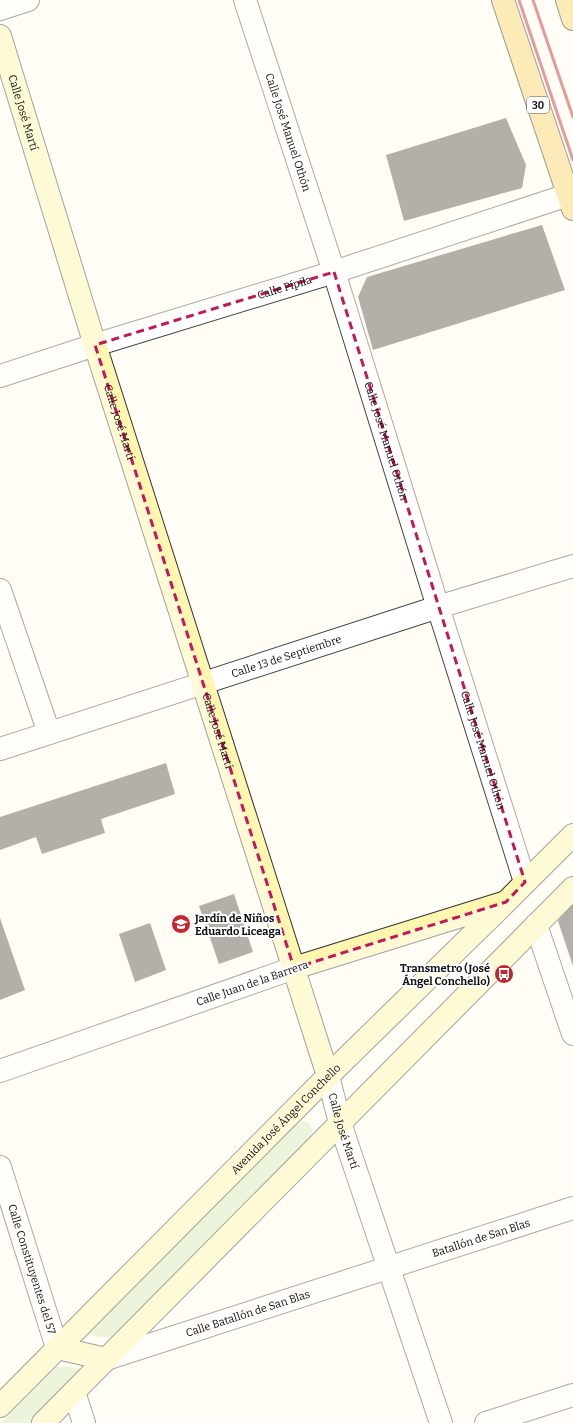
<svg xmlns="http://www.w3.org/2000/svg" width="573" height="1423" font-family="Bitter,serif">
	<rect width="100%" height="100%" fill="#fffdf5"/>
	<g fill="#d5ebbd">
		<path d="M 301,1121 C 311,1121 314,1129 311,1137 L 113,1338 L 87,1335 L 295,1125 Z"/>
		<polygon points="57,1366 83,1368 29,1423 1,1423"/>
	</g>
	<g fill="#5a524d">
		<polygon points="506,118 526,165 522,188 404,221 386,155"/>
		<polygon points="542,225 565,290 373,350 358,297 367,277"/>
		<polygon points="166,763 175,794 101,819 105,833 42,854 36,837 0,850 0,817"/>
		<polygon points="234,894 253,952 219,964 199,906"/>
		<polygon points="573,900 573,966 558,921"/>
		<polygon points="0,918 25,990 0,1000"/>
		<polygon points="150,923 166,970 135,982 119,934"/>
	</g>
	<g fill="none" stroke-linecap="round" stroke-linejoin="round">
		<defs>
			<g id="street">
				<path id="s1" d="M 245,0 L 334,272 L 438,607 L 525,882"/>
				<polyline points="0,9 28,0"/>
				<path id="s2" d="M 0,376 L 95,345 L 334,272 L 568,195"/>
				<polyline points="0,590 49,733"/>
				<path id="s3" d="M 0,749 L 438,607 L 573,566"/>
				<polyline points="536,925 573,1034"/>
				<polyline points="0,1071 294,968"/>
				<path id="s4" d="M 328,1076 L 340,1123 L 441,1423"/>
				<path id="s5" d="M 0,1167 L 57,1348"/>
				<path id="s6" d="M 106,1359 L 573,1208"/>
				<polyline points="74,1392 84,1423"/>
				<polyline points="486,1423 573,1395"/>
			</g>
			<g id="secondary">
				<path id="s7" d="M 0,36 L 95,345 L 328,1076"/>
				<polyline points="294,968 503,903"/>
				<polyline points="57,1348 106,1359"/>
				<path id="s8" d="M 0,1406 L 328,1076 L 506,902 L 573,835"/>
				<polyline points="43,1423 573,888"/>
			</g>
			<g id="primary">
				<polyline points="503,0 573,209"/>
				<polyline points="567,0 573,19"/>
			</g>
		</defs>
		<use href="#street" stroke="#444" stroke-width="24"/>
		<use href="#secondary" stroke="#333" stroke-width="24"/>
		<use href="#primary" stroke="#222" stroke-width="24"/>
		<use href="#street" stroke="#fff" stroke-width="22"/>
		<use href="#secondary" stroke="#fff6b0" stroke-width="22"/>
		<use href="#primary" stroke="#f9d66b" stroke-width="22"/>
		<g stroke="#c4262e" stroke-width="3">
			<polyline points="519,0 573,160"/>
			<polyline points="533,0 573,117"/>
		</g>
	</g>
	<path d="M0 0H573V1423H0ZM 334,272 L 525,882 L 506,902 L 294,968 L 95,345 Z" fill="#fffdf5" fill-opacity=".55" fill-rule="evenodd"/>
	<path fill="none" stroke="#c2185b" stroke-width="3" stroke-dasharray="8 5" stroke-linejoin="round" d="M 334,272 L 525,882 L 506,902 L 294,968 L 95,345 Z"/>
	<defs>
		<symbol id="school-disc" viewBox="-11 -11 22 22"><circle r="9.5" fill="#c4262e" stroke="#fff"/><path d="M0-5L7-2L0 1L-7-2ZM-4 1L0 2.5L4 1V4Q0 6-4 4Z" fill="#fff"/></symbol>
		<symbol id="bus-disc" viewBox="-11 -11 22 22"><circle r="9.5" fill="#c4262e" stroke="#fff"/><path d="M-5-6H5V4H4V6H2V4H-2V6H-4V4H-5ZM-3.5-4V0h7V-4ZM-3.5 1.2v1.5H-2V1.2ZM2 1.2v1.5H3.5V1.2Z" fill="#fff"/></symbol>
	</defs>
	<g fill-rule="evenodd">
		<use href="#school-disc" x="170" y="913" width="22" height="22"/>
		<use href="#bus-disc" x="493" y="963" width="22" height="22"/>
	</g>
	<g text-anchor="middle" stroke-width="4" stroke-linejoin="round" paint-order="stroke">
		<rect fill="#fff" stroke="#585858" stroke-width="1" x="527" y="97" width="22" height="16" rx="3"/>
		<g font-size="10" font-weight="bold" fill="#111">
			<text x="538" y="109">30</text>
		</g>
		<g font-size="11" fill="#111" stroke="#fff">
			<text dy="4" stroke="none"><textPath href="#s7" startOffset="80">Calle José Martí</textPath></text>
			<text dy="4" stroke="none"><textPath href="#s1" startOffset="139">Calle José Manuel Othón</textPath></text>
			<text dy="4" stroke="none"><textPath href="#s2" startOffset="298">Calle Pípila</textPath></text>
			<text dy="4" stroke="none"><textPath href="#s7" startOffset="404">Calle José Martí</textPath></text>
			<text dy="4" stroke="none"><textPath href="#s1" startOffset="463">Calle José Manuel Othón</textPath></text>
			<text dy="4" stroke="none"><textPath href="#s3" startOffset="301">Calle 13 de Septiembre</textPath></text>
			<text dy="4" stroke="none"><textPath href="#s7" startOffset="728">Calle José Martí</textPath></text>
			<text dy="4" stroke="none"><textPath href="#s1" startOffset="787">Calle José Manuel Othón</textPath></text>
			<text transform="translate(252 983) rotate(-19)" y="4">Calle Juan de la Barrera</text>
			<text dy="4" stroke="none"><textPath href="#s8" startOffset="405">Avenida José Ángel Conchello</textPath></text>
			<text dy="4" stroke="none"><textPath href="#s4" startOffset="57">Calle José Martí</textPath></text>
			<text dy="4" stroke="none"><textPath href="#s6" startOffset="394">Batallón de San Blas</textPath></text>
			<text dy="4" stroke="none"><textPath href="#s5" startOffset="107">Calle Constituyentes del 57</textPath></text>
			<text dy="4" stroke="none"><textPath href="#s6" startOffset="149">Calle Batallón de San Blas</textPath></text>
		</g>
		<g font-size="11" font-weight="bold" fill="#111" stroke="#fff" text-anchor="start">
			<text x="195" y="922">Jardín de Niños<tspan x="195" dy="13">Eduardo Liceaga</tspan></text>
			<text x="490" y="972" text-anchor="end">Transmetro (José<tspan x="490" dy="13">Ángel Conchello)</tspan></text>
		</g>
	</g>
</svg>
